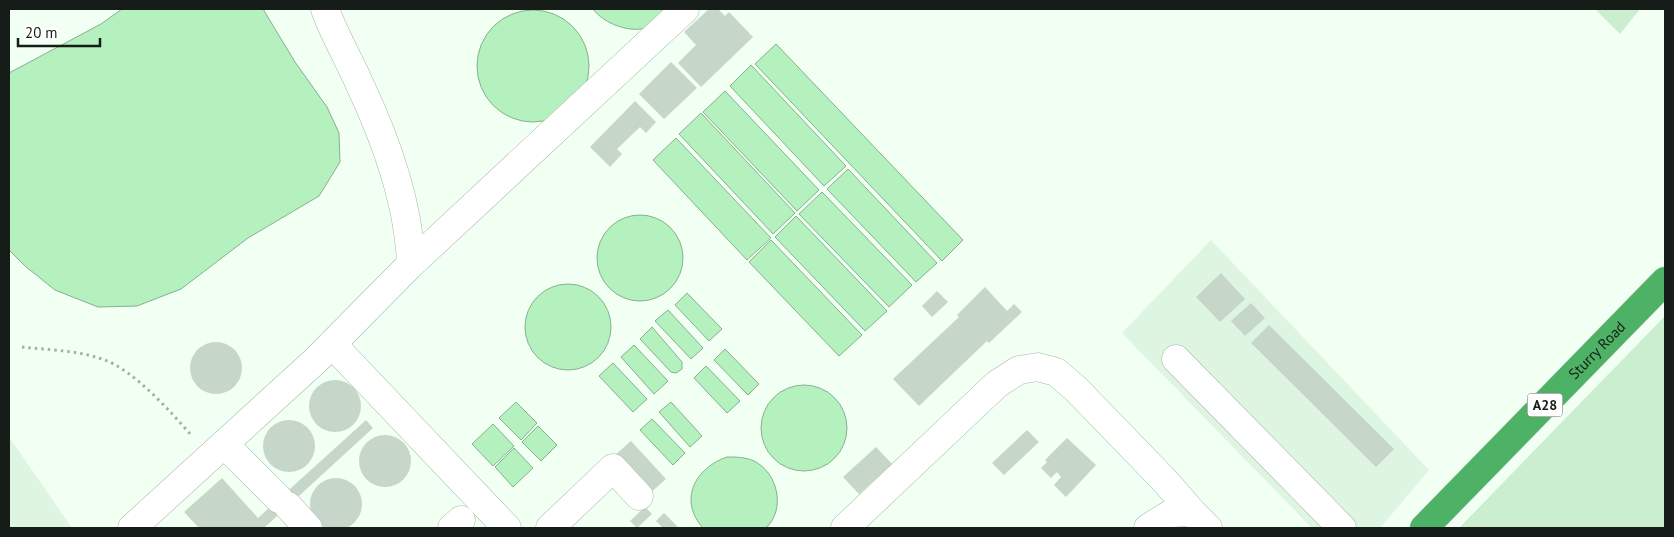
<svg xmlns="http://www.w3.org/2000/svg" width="1674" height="537" font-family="'PT Sans',sans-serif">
	<rect width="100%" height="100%" fill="#f2fff3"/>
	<g fill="#def5e1">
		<polygon points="1211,240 1429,470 1380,528 1312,528 1122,333"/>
		<polygon points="9,437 72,528 9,528"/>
	</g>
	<g fill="#caeecf">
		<polygon points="1595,9 1640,9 1620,34"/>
		<polygon points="1665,316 1665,528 1459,528"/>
	</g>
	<g fill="#b4f1be" stroke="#85b18c">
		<polygon points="122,9 263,9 295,62 327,107 339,133 340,162 319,196 248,238 181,289 137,306 98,307 55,290 25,266 9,250 9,73 101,24"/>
		<path d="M 593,9 L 679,9 C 670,15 660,22 649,27 C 631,34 604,24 593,9 Z"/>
		<circle cx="533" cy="66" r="56"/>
		<polygon points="776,44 963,240 942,261 755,64"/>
		<polygon points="751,65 846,166 824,186 730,86"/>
		<polygon points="725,91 819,190 797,211 703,112"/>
		<polygon points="701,113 795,213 773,234 679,134"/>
		<polygon points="676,138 771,238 747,260 653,160"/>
		<polygon points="848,169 937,263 916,282 827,189"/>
		<polygon points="822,192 912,285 889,307 799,214"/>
		<circle cx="640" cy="258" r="43"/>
		<polygon points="796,216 887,311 865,331 775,237"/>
		<polygon points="771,240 862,335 839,356 749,262"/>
		<circle cx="568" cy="327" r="43"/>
		<polygon points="687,293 722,329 709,341 675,305"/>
		<polygon points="668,310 703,348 691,359 655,321"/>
		<polygon points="652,327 682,362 682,369 676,373 671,372 640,339"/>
		<polygon points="634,345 668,381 654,394 621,357"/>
		<polygon points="725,349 759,384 748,395 714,360"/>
		<polygon points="613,363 647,399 633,412 599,376"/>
		<polygon points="706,366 740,401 727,413 694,378"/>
		<circle cx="804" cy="428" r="43"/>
		<polygon points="516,402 537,423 521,440 499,418"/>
		<polygon points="671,402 702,436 690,447 659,412"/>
		<polygon points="652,419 685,453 673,465 640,430"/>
		<polygon points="493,424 514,446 493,466 472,444"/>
		<polygon points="538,426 557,445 541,461 522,442"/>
		<polygon points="514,448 533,468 513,487 495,467"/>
		<path d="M 727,457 C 736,457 745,457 754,461 C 778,473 786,509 766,528 L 703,528 C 678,500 695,468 727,457 Z"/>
	</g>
	<g fill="#c6d6c8">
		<polygon points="709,9 718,9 725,16 729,12 753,37 701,87 678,63 696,45 684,32"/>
		<polygon points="671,62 697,88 664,119 639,94"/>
		<polygon points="635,101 656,122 646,133 640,127 617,149 622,154 610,167 590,147"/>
		<polygon points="1221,273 1245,299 1220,322 1196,297"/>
		<polygon points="985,287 1007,311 1014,304 1022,312 989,343 987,341 919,406 893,379 959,317 957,315"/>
		<polygon points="937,291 948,302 932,317 922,306"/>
		<polygon points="1251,303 1265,318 1245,336 1231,321"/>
		<polygon points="1269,325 1394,449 1376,467 1251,343"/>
		<circle cx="216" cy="368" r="26"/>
		<circle cx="335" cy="406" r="26"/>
		<circle cx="289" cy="446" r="26"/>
		<polygon points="366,420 373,428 264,528 199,528 184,512 222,478 258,518"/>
		<polygon points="1027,430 1039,442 1004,475 992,463"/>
		<circle cx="385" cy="461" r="26"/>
		<polygon points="1067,438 1096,465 1066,497 1054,485 1061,477 1057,472 1051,478 1041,468 1047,462 1045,460"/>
		<polygon points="631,441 666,479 649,494 614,456"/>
		<polygon points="876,447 892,464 859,494 843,477"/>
		<circle cx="336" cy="504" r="26"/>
		<polygon points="645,507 652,514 637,528 630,521"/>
		<polygon points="664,513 679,528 663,528 656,521"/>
	</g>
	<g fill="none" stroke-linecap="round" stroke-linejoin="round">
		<defs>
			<g id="minor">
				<polyline points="411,264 685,9"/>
				<polyline points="332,344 507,528"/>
				<polyline points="1176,359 1342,528"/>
				<polyline points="224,444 279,499"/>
				<polyline points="288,506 308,528"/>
				<path d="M 132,528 L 315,361 L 411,264 C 409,205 385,138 360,85 C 349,59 334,35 325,9"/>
				<polyline points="452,528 461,520"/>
				<polyline points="550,528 613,468 639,496"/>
				<polyline points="845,528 997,384 1019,370 1038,367 1056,372 1076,389 1165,481 1192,512"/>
				<polyline points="1148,528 1172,513 1192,512 1208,528"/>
			</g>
			<g id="highway">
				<path id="s1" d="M 1424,528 L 1665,281"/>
			</g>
		</defs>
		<use href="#minor" stroke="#a7b7a9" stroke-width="29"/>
		<use href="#highway" stroke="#dedfdf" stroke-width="29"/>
		<path stroke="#a5afa6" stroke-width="3" stroke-dasharray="2.5 4" stroke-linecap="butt" d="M 22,347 C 48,350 76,350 102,359 C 133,369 170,411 192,436"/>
		<use href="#minor" stroke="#fff" stroke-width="28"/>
		<use href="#highway" stroke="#4db266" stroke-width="28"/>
	</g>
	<g text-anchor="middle" stroke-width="4.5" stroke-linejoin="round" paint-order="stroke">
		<rect fill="#fff" stroke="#5c605d" stroke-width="1" x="1527.5" y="393.5" width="35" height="23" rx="4"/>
		<g font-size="14" font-weight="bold" fill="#161c17">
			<text x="1545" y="410">A28</text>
		</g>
		<g font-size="15" fill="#161c17" stroke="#fff">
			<text dy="5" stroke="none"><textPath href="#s1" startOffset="248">Sturry Road</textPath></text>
		</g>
	</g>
	<rect width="1674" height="537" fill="none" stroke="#161c17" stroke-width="20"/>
	<path d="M18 38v8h82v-8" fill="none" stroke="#161c17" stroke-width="2.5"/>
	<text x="25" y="38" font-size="15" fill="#161c17" stroke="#ffffff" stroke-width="4" paint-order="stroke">20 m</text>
</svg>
